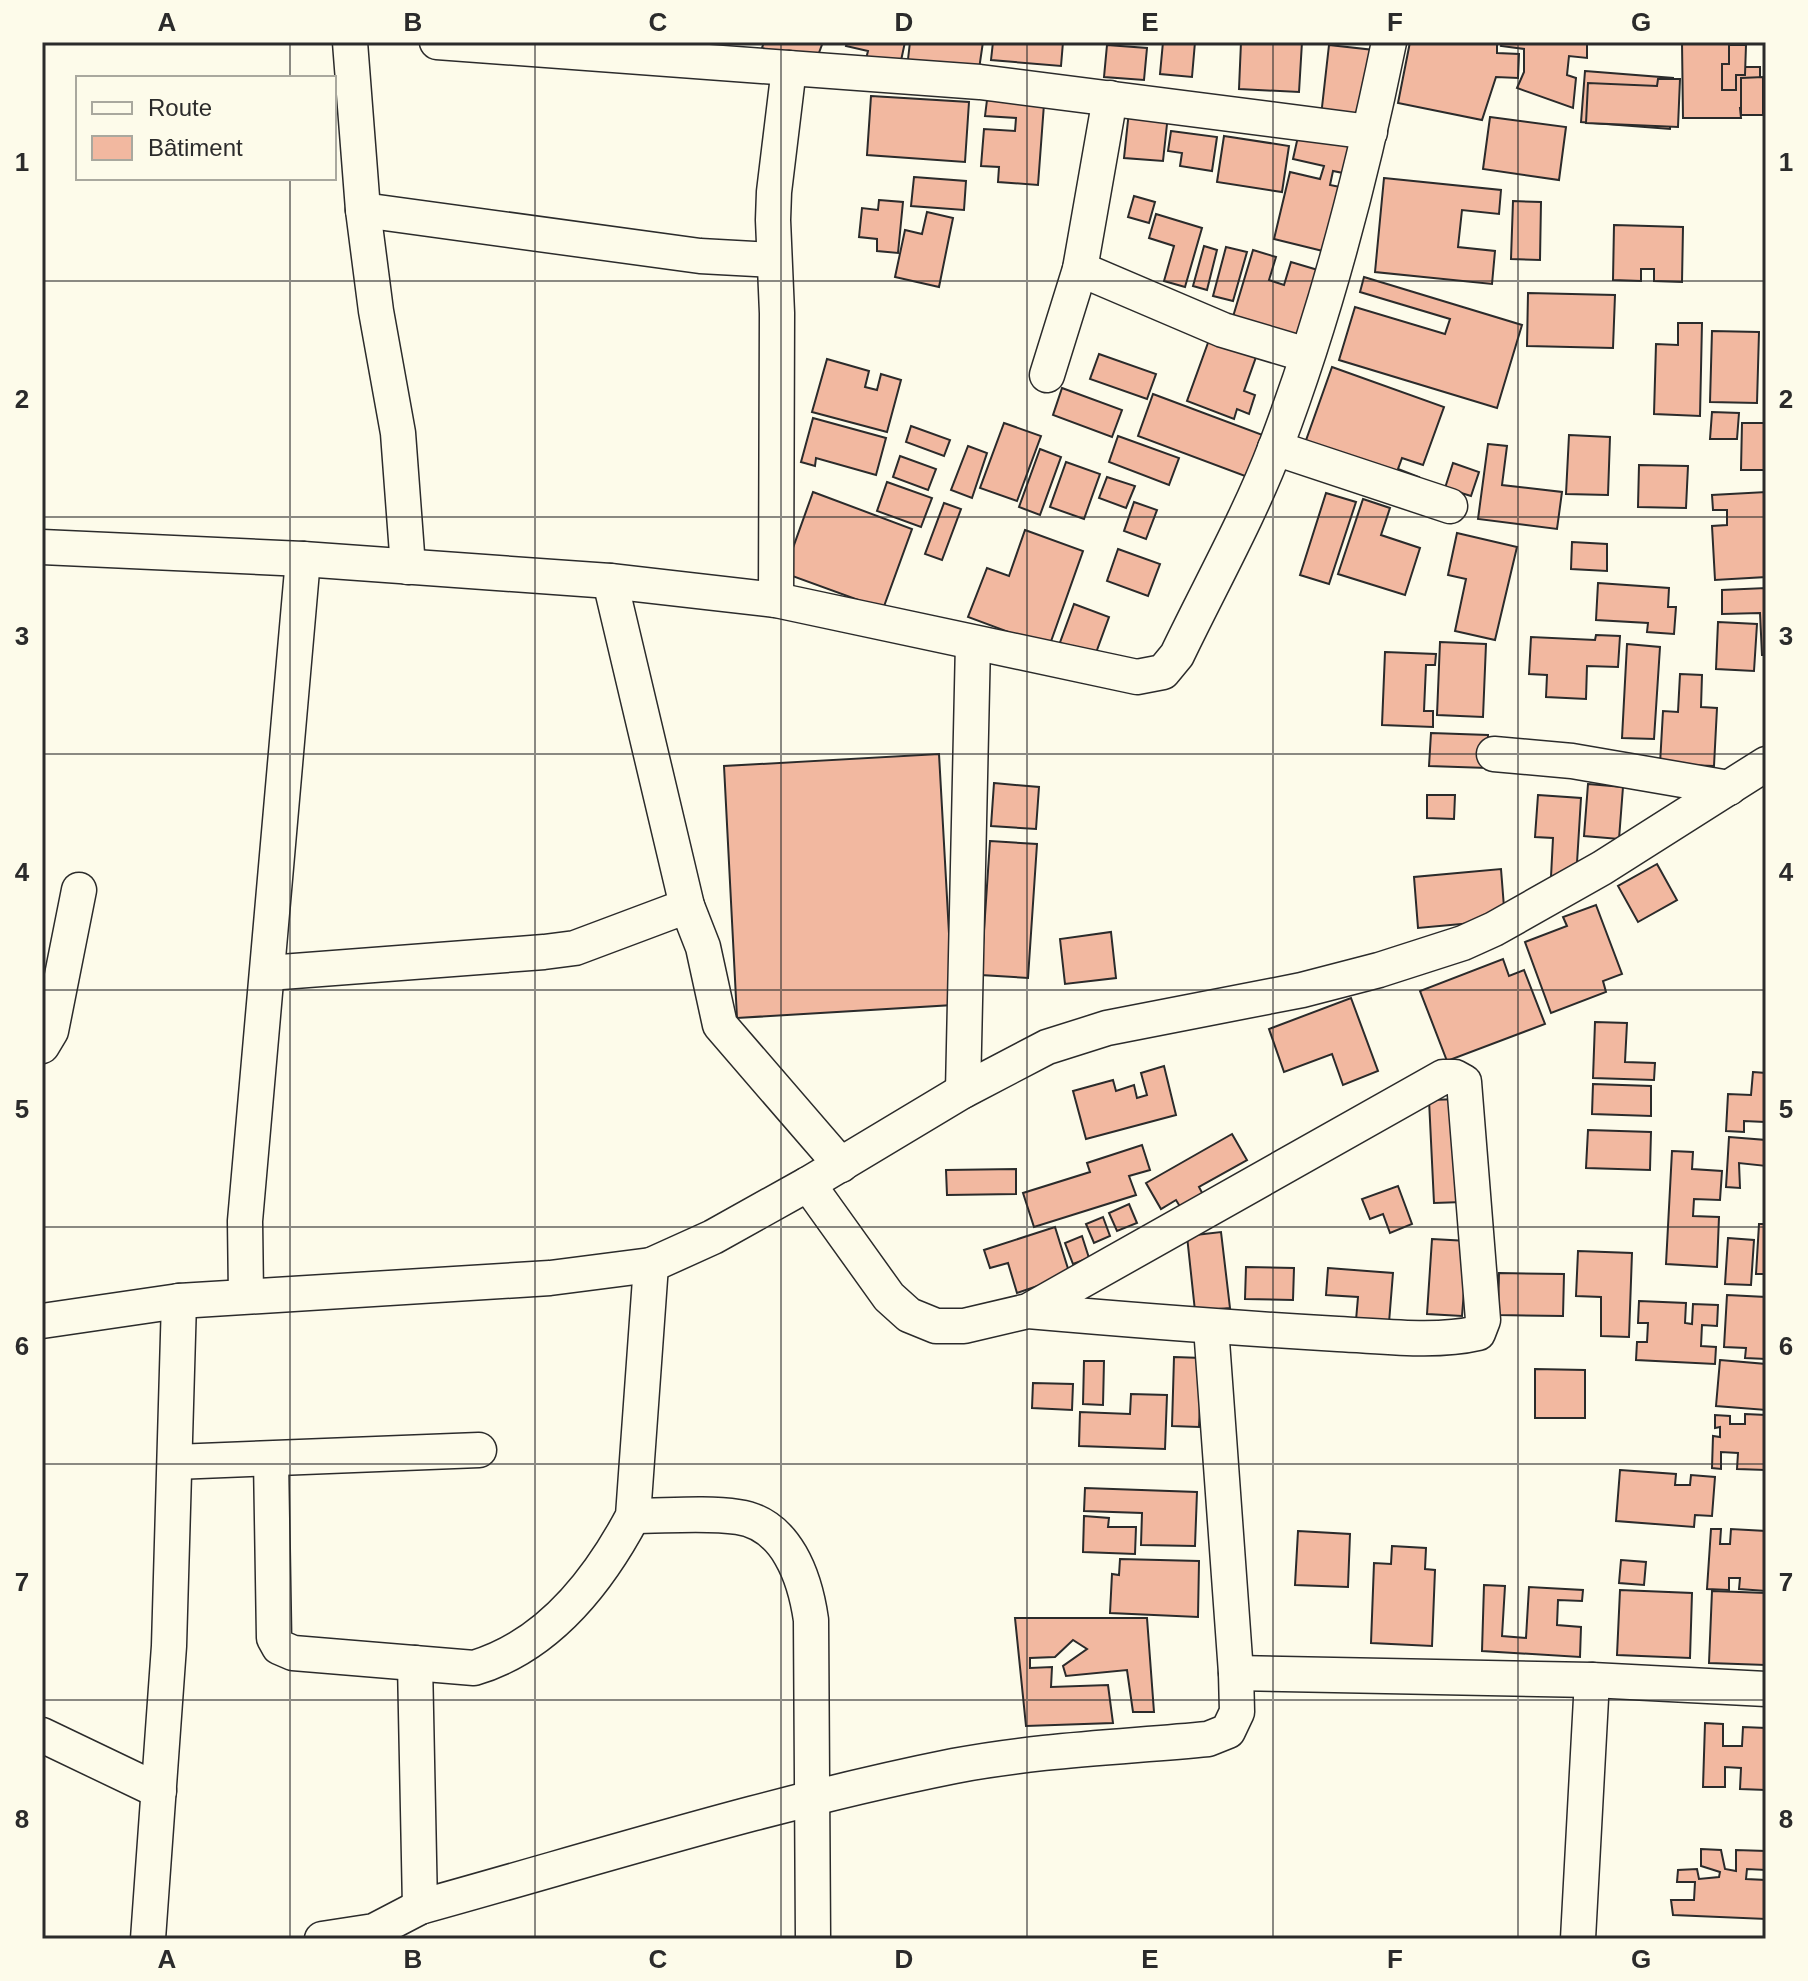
<svg xmlns="http://www.w3.org/2000/svg" width="1808" height="1981" font-family="Arial,sans-serif">
	<rect width="100%" height="100%" fill="#fdfbea"/>
	<g fill="#f2b8a0" stroke="#2b2b2b" stroke-width="2">
		<polygon points="764,42 823,42 814,66 762,48"/>
		<polygon points="847,42 905,42 899,70 865,63 868,51 846,46"/>
		<polygon points="910,42 983,42 978,76 907,68"/>
		<polygon points="993,42 1063,42 1061,66 991,60"/>
		<polygon points="1163,42 1195,42 1192,77 1160,74"/>
		<polygon points="1241,42 1302,42 1299,92 1239,89"/>
		<polygon points="1410,42 1497,42 1497,53 1519,54 1518,78 1496,77 1482,120 1398,103"/>
		<polygon points="1502,42 1587,42 1587,58 1569,56 1567,75 1576,78 1573,108 1517,88 1524,72 1524,49 1501,46"/>
		<polygon points="1682,42 1744,42 1744,67 1760,67 1760,108 1740,108 1741,118 1683,118"/>
		<polygon points="1107,45 1147,48 1144,80 1104,77"/>
		<polygon points="1329,45 1374,50 1366,121 1321,116"/>
		<polygon points="1729,45 1746,45 1745,75 1736,75 1736,90 1722,90 1722,64 1729,64"/>
		<polygon points="1585,71 1673,78 1670,129 1581,122"/>
		<polygon points="1763,77 1763,115 1741,115 1741,78"/>
		<polygon points="1658,79 1680,79 1678,127 1586,123 1588,83 1657,86"/>
		<polygon points="871,96 969,102 965,162 867,155"/>
		<polygon points="987,100 1044,104 1038,185 998,182 999,167 981,166 984,129 1015,131 1016,118 985,116"/>
		<polygon points="1129,111 1168,115 1163,161 1124,158"/>
		<polygon points="1490,117 1566,127 1559,180 1483,169"/>
		<polygon points="1171,131 1217,137 1212,171 1180,166 1182,153 1168,151"/>
		<polygon points="1299,132 1360,146 1353,175 1333,171 1330,185 1350,189 1335,254 1274,239 1290,172 1320,179 1324,166 1293,159"/>
		<polygon points="1224,136 1289,146 1282,192 1217,182"/>
		<polygon points="914,177 966,181 964,210 911,206"/>
		<polygon points="1384,178 1501,190 1499,214 1462,210 1458,247 1495,251 1492,284 1375,272"/>
		<polygon points="1134,196 1155,202 1149,223 1128,217"/>
		<polygon points="879,200 903,202 898,253 877,251 877,239 859,237 862,208 878,210"/>
		<polygon points="1513,201 1541,202 1540,260 1511,259"/>
		<polygon points="927,212 953,218 939,287 895,277 905,230 922,234"/>
		<polygon points="1156,214 1202,228 1185,287 1164,281 1174,246 1149,238"/>
		<polygon points="1614,225 1683,227 1682,282 1654,281 1654,269 1641,269 1641,281 1613,280"/>
		<polygon points="1204,246 1217,250 1207,290 1193,286"/>
		<polygon points="1226,247 1247,252 1233,301 1213,296"/>
		<polygon points="1253,250 1276,257 1269,280 1284,285 1291,262 1328,273 1305,352 1229,330"/>
		<polygon points="1364,277 1522,325 1497,408 1339,360 1355,307 1445,334 1450,319 1360,292"/>
		<polygon points="1528,293 1615,295 1613,348 1527,346"/>
		<polygon points="1678,323 1702,323 1700,416 1654,414 1656,344 1678,345"/>
		<polygon points="1712,331 1759,332 1757,403 1710,402"/>
		<polygon points="1209,340 1256,357 1244,391 1255,395 1249,414 1237,409 1234,419 1187,401"/>
		<polygon points="1099,354 1156,374 1147,399 1090,379"/>
		<polygon points="827,359 869,371 865,387 877,390 881,374 901,380 887,432 812,412"/>
		<polygon points="1332,367 1444,407 1423,465 1402,458 1398,469 1419,477 1416,486 1304,446"/>
		<polygon points="1062,388 1122,410 1112,437 1053,415"/>
		<polygon points="1153,394 1268,437 1253,479 1138,436"/>
		<polygon points="1712,412 1739,413 1737,439 1710,439"/>
		<polygon points="813,418 886,438 876,475 816,458 815,466 801,462"/>
		<polygon points="1004,423 1041,436 1017,501 980,488"/>
		<polygon points="1742,423 1766,423 1766,470 1741,470"/>
		<polygon points="911,426 950,440 944,456 906,442"/>
		<polygon points="1569,435 1610,437 1608,495 1566,494"/>
		<polygon points="1118,436 1179,458 1169,485 1109,462"/>
		<polygon points="1488,444 1507,446 1502,485 1562,492 1557,529 1478,519"/>
		<polygon points="968,446 987,453 972,498 951,490"/>
		<polygon points="1040,449 1061,457 1040,515 1019,507"/>
		<polygon points="900,456 936,469 928,490 893,477"/>
		<polygon points="1066,462 1100,474 1084,519 1050,507"/>
		<polygon points="1453,463 1479,472 1471,496 1445,488"/>
		<polygon points="1639,465 1688,466 1686,508 1638,507"/>
		<polygon points="1107,477 1135,486 1126,508 1099,498"/>
		<polygon points="887,482 932,498 921,527 877,511"/>
		<polygon points="813,492 912,529 883,609 784,573"/>
		<polygon points="1766,492 1766,577 1715,580 1712,526 1727,525 1727,510 1713,510 1712,495"/>
		<polygon points="1326,493 1356,502 1329,584 1300,575"/>
		<polygon points="1363,499 1390,508 1381,535 1420,548 1405,595 1338,574"/>
		<polygon points="1134,502 1157,510 1146,539 1124,531"/>
		<polygon points="944,503 961,509 942,560 925,554"/>
		<polygon points="1025,530 1083,551 1049,647 968,617 987,568 1009,576"/>
		<polygon points="1457,533 1517,547 1495,640 1455,631 1466,579 1448,575"/>
		<polygon points="1572,542 1607,544 1607,571 1571,569"/>
		<polygon points="1118,549 1160,564 1148,596 1107,581"/>
		<polygon points="1598,583 1669,588 1668,607 1676,607 1674,634 1647,632 1648,623 1596,620"/>
		<polygon points="1766,588 1766,655 1762,655 1760,613 1722,614 1722,590"/>
		<polygon points="1074,604 1109,617 1093,661 1058,648"/>
		<polygon points="1718,622 1757,624 1754,671 1716,669"/>
		<polygon points="1596,635 1620,636 1618,667 1587,666 1586,699 1546,697 1547,675 1529,674 1531,637 1595,640"/>
		<polygon points="1440,642 1486,644 1483,717 1437,715"/>
		<polygon points="1627,644 1660,647 1654,739 1622,738"/>
		<polygon points="1385,652 1436,654 1435,665 1426,665 1424,711 1433,711 1433,727 1382,725"/>
		<polygon points="1680,674 1702,675 1701,707 1717,708 1714,766 1660,764 1663,711 1678,712"/>
		<polygon points="1431,733 1488,735 1487,768 1429,766"/>
		<polygon points="939,754 953,1005 737,1018 724,766"/>
		<polygon points="994,783 1039,787 1036,829 991,826"/>
		<polygon points="1588,784 1623,787 1619,839 1584,836"/>
		<polygon points="1427,795 1455,795 1454,819 1427,818"/>
		<polygon points="1538,795 1581,798 1576,879 1551,877 1553,838 1535,837"/>
		<polygon points="990,841 1037,844 1028,978 981,975"/>
		<polygon points="1657,864 1677,900 1638,922 1618,886"/>
		<polygon points="1501,869 1505,920 1418,928 1414,877"/>
		<polygon points="1596,905 1622,974 1603,981 1606,992 1551,1013 1525,942 1567,926 1563,917"/>
		<polygon points="1111,932 1116,978 1065,984 1060,939"/>
		<polygon points="1503,959 1509,976 1524,970 1545,1024 1447,1061 1420,991"/>
		<polygon points="1351,998 1378,1071 1343,1085 1332,1054 1284,1072 1269,1029"/>
		<polygon points="1595,1022 1627,1023 1625,1062 1655,1063 1654,1080 1593,1078"/>
		<polygon points="1164,1066 1176,1115 1086,1139 1073,1091 1113,1080 1116,1091 1134,1085 1137,1098 1147,1095 1141,1073"/>
		<polygon points="1753,1072 1766,1073 1766,1134 1765,1122 1744,1121 1744,1132 1726,1131 1728,1094 1751,1095"/>
		<polygon points="1593,1084 1651,1086 1651,1116 1592,1114"/>
		<polygon points="1460,1099 1463,1202 1434,1203 1429,1100"/>
		<polygon points="1588,1130 1651,1132 1650,1170 1586,1168"/>
		<polygon points="1232,1134 1247,1160 1199,1187 1209,1206 1187,1218 1176,1200 1161,1209 1146,1183"/>
		<polygon points="1729,1137 1766,1140 1766,1166 1739,1163 1740,1188 1726,1187"/>
		<polygon points="1142,1145 1150,1170 1129,1176 1136,1195 1034,1227 1023,1193 1090,1172 1087,1163"/>
		<polygon points="1672,1151 1693,1152 1692,1169 1722,1171 1720,1200 1694,1199 1693,1216 1719,1217 1717,1267 1666,1264"/>
		<polygon points="1016,1169 1016,1194 947,1195 946,1170"/>
		<polygon points="1398,1186 1412,1224 1390,1233 1383,1214 1370,1219 1362,1199"/>
		<polygon points="1129,1204 1137,1223 1117,1231 1109,1213"/>
		<polygon points="1103,1217 1110,1236 1094,1243 1086,1224"/>
		<polygon points="1759,1224 1766,1224 1766,1274 1756,1274"/>
		<polygon points="1055,1227 1070,1275 1017,1293 1008,1263 990,1268 984,1250"/>
		<polygon points="1221,1232 1230,1308 1195,1311 1187,1236"/>
		<polygon points="1082,1236 1089,1258 1073,1264 1065,1243"/>
		<polygon points="1728,1238 1754,1240 1751,1285 1725,1284"/>
		<polygon points="1432,1239 1468,1241 1462,1316 1427,1314"/>
		<polygon points="1578,1251 1632,1253 1629,1337 1601,1336 1601,1297 1576,1296"/>
		<polygon points="1246,1267 1294,1268 1293,1300 1245,1299"/>
		<polygon points="1328,1268 1393,1273 1388,1335 1355,1332 1358,1297 1326,1295"/>
		<polygon points="1499,1273 1564,1274 1563,1316 1498,1315"/>
		<polygon points="1727,1295 1766,1297 1766,1359 1745,1358 1746,1348 1724,1347"/>
		<polygon points="1639,1301 1686,1303 1685,1323 1692,1324 1693,1304 1718,1305 1717,1326 1702,1325 1701,1346 1716,1347 1715,1364 1636,1360 1637,1342 1647,1342 1648,1323 1638,1323"/>
		<polygon points="1174,1357 1202,1358 1199,1427 1172,1426"/>
		<polygon points="1720,1360 1766,1364 1766,1410 1716,1406"/>
		<polygon points="1084,1361 1104,1361 1103,1405 1083,1404"/>
		<polygon points="1535,1369 1585,1370 1585,1418 1535,1418"/>
		<polygon points="1033,1383 1073,1384 1072,1410 1032,1408"/>
		<polygon points="1131,1394 1167,1395 1165,1449 1079,1446 1080,1412 1130,1414"/>
		<polygon points="1745,1414 1766,1415 1766,1470 1737,1469 1738,1453 1721,1452 1721,1469 1712,1468 1713,1436 1720,1437 1720,1427 1715,1428 1715,1415 1730,1416 1730,1424 1745,1424"/>
		<polygon points="1620,1470 1676,1474 1675,1485 1690,1485 1691,1475 1715,1477 1712,1516 1695,1515 1694,1527 1616,1521"/>
		<polygon points="1085,1488 1197,1492 1195,1546 1141,1545 1142,1513 1084,1511"/>
		<polygon points="1084,1516 1109,1518 1108,1527 1136,1527 1135,1554 1083,1552"/>
		<polygon points="1711,1529 1721,1529 1720,1544 1730,1544 1731,1529 1766,1531 1766,1591 1739,1589 1740,1578 1729,1578 1729,1590 1707,1589"/>
		<polygon points="1298,1531 1350,1534 1348,1587 1295,1585"/>
		<polygon points="1392,1546 1426,1548 1425,1569 1435,1570 1432,1646 1371,1643 1374,1563 1391,1564"/>
		<polygon points="1120,1559 1199,1561 1198,1617 1110,1613 1112,1574 1119,1575"/>
		<polygon points="1621,1560 1646,1562 1644,1585 1619,1583"/>
		<polygon points="1484,1585 1505,1586 1502,1636 1526,1638 1529,1587 1583,1590 1582,1601 1558,1600 1557,1625 1581,1627 1580,1657 1482,1651"/>
		<polygon points="1620,1590 1692,1593 1690,1658 1617,1655"/>
		<polygon points="1712,1591 1766,1593 1766,1665 1709,1663"/>
		<polygon points="1015,1618 1147,1618 1154,1712 1133,1712 1127,1670 1066,1676 1063,1666 1087,1649 1073,1640 1055,1657 1030,1658 1030,1668 1052,1667 1051,1687 1108,1685 1113,1723 1026,1726"/>
		<polygon points="1705,1723 1723,1724 1723,1746 1742,1746 1743,1727 1766,1728 1766,1790 1740,1789 1741,1768 1725,1767 1725,1787 1703,1787"/>
		<polygon points="1701,1849 1721,1850 1725,1869 1736,1871 1736,1850 1766,1851 1766,1870 1747,1869 1746,1879 1766,1880 1766,1919 1673,1915 1671,1900 1694,1900 1695,1882 1677,1882 1678,1870 1697,1869 1699,1879 1719,1877 1720,1872 1701,1866"/>
	</g>
	<g fill="none" stroke-linecap="round" stroke-linejoin="round">
		<defs>
			<g id="street">
				<polyline points="350,42 363,210 376,311 398,433 408,567"/>
				<polyline points="437,42 980,82 1370,132"/>
				<polyline points="363,210 700,256 774,260"/>
				<polyline points="1080,269 1223,330 1307,355"/>
				<polyline points="1047,375 1080,269 1110,98"/>
				<polyline points="1275,448 1450,506"/>
				<path d="M 42,547 L 303,559 L 610,581 L 776,600 L 1137,677 L 1163,672 L 1177,655 C 1210,586 1249,517 1276,446 C 1326,314 1361,179 1389,42"/>
				<polyline points="610,581 687,906 703,947 720,1025 841,1165"/>
				<polyline points="776,600 777,313 773,220 774,192 789,68"/>
				<polyline points="1494,754 1572,761 1729,788"/>
				<polyline points="268,973 544,952 575,948 687,906"/>
				<polyline points="42,1046 51,1031 79,890"/>
				<polyline points="963,1091 973,643"/>
				<path d="M 808,1184 L 889,1297 L 909,1315 L 936,1326 L 964,1326 L 1028,1311 L 1443,1077 L 1455,1077 L 1464,1082 L 1483,1320 L 1478,1333 C 1436,1343 1382,1336 1338,1334 C 1234,1328 1131,1320 1028,1311"/>
				<polyline points="246,1295 245,1221 303,559"/>
				<polyline points="42,1321 179,1301 550,1278 651,1265 713,1237 808,1184 963,1091 1047,1047 1107,1028 1302,990 1379,970 1463,943 1494,929 1602,868 1766,764"/>
				<path d="M 271,1459 L 274,1638 L 279,1647 L 293,1653 L 474,1668 C 548,1646 598,1582 633,1516 L 651,1265"/>
				<polyline points="175,1462 479,1450"/>
				<path d="M 633,1516 C 666,1516 706,1512 738,1517 C 787,1524 805,1578 811,1620 L 813,1939"/>
				<polyline points="415,1663 420,1907"/>
				<polyline points="1236,1673 1592,1680 1766,1689"/>
				<polyline points="42,1735 159,1791"/>
				<polyline points="148,1939 169,1646 179,1301"/>
				<path d="M 322,1939 L 374,1931 L 420,1907 C 597,1858 774,1802 954,1766 C 1037,1750 1124,1747 1208,1739 L 1228,1731 L 1237,1712 L 1236,1673 L 1211,1327"/>
				<polyline points="1578,1939 1592,1680"/>
			</g>
		</defs>
		<use href="#street" stroke="#2b2b2b" stroke-width="37"/>
		<use href="#street" stroke="#fdfbea" stroke-width="34"/>
	</g>
	<path fill="none" stroke="#2b2b2b" stroke-width="2" stroke-opacity="0.55" d="M 290,42 L 290,78M 535,42 L 535,1939M 781,42 L 781,1939M 1027,42 L 1027,1939M 1273,42 L 1273,1939M 1518,42 L 1518,1939M 290,178 L 290,1939M 42,281 L 1766,281M 42,517 L 1766,517M 42,754 L 1766,754M 42,990 L 1766,990M 42,1227 L 1766,1227M 42,1464 L 1766,1464M 42,1700 L 1766,1700"/>
	<rect width="1808" height="1981" fill="none" stroke="#fdfbea" stroke-width="88"/>
	<rect x="76" y="76" width="260" height="104" fill="#fdfbea" stroke="#a9a89e" stroke-width="2"/>
	<rect x="92" y="102" width="40" height="12" fill="#fdfbea" stroke="#a9a89e" stroke-width="2"/>
	<text x="148" y="116" font-size="24" fill="#2b2b2b">Route</text>
	<rect x="92" y="136" width="40" height="24" fill="#f2b8a0" stroke="#a9a89e" stroke-width="2"/>
	<text x="148" y="156" font-size="24" fill="#2b2b2b">Bâtiment</text>
	<rect x="44" y="44" width="1720" height="1893" fill="none" stroke="#2b2b2b" stroke-width="3"/>
	<g font-size="26" text-anchor="middle" font-weight="bold" fill="#2b2b2b">
		<text x="167" y="31">A</text>
		<text x="413" y="31">B</text>
		<text x="658" y="31">C</text>
		<text x="904" y="31">D</text>
		<text x="1150" y="31">E</text>
		<text x="1395" y="31">F</text>
		<text x="1641" y="31">G</text>
		<text x="22" y="171">1</text>
		<text x="1786" y="171">1</text>
		<text x="22" y="408">2</text>
		<text x="1786" y="408">2</text>
		<text x="22" y="645">3</text>
		<text x="1786" y="645">3</text>
		<text x="22" y="881">4</text>
		<text x="1786" y="881">4</text>
		<text x="22" y="1118">5</text>
		<text x="1786" y="1118">5</text>
		<text x="22" y="1355">6</text>
		<text x="1786" y="1355">6</text>
		<text x="22" y="1591">7</text>
		<text x="1786" y="1591">7</text>
		<text x="22" y="1828">8</text>
		<text x="1786" y="1828">8</text>
		<text x="167" y="1968">A</text>
		<text x="413" y="1968">B</text>
		<text x="658" y="1968">C</text>
		<text x="904" y="1968">D</text>
		<text x="1150" y="1968">E</text>
		<text x="1395" y="1968">F</text>
		<text x="1641" y="1968">G</text>
	</g>
</svg>
